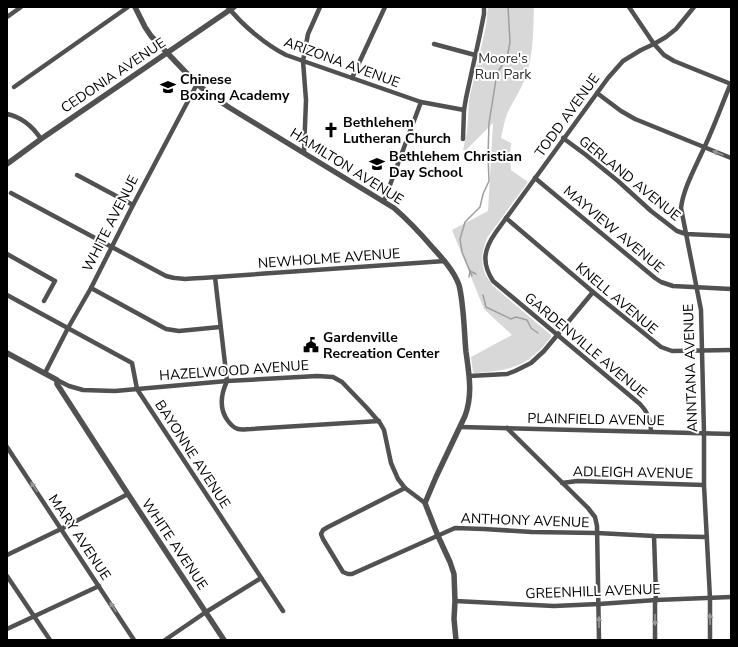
<svg xmlns="http://www.w3.org/2000/svg" width="738" height="647" font-family="'Nunito Sans',sans-serif">
	<rect width="100%" height="100%" fill="#fff"/>
	<path fill="#d8d8d8" d="M 488,7 L 534,7 C 533,30 534,53 526,75 C 522,89 513,101 507,114 C 504,122 503,130 501,138 L 511,143 L 510,156 L 511,170 L 528,182 L 487,238 C 482,251 480,263 486,276 C 488,279 491,283 493,286 L 551,335 L 551,337 C 546,343 541,350 534,355 C 518,370 496,371 475,373 L 473,372 L 471,357 L 512,335 L 484,309 L 471,277 L 452,230 L 488,211 L 493,123 L 465,151 L 463,150 L 467,132 L 469,100 L 486,26 Z"/>
	<g fill="none" stroke-linecap="round" stroke-linejoin="round">
		<g stroke="#9f9f9f" stroke-width="1.5">
			<polyline points="470,271 476,274"/>
			<polyline points="472,276 462,252 460,239 465,222 480,207 483,194 489,181 488,156 489,123 497,73 507,58 510,42 508,7"/>
			<polyline points="469,277 470,271"/>
			<polyline points="483,295 486,307 511,319 516,317 527,320 531,328 538,333"/>
		</g>
		<g stroke="#515151" stroke-width="4.5">
			<path d="M 228,7 C 242,25 266,45 286,55 L 421,102 L 464,110"/>
			<polyline points="629,7 654,44 664,55 674,61 731,84"/>
			<polyline points="7,17 21,7"/>
			<polyline points="434,44 475,55"/>
			<polyline points="352,78 385,7"/>
			<polyline points="14,87 128,7"/>
			<polyline points="597,93 621,111 635,119 731,158"/>
			<path d="M 7,114 C 22,117 33,127 41,139"/>
			<polyline points="563,138 586,155 618,181 651,211 677,231 686,234 731,236"/>
			<polyline points="463,139 464,110 466,98 480,34 484,14 484,7"/>
			<polyline points="304,152 306,100 303,61 305,50 308,34 320,7"/>
			<polyline points="77,175 133,205"/>
			<polyline points="535,178 655,278 661,282 673,286 731,289"/>
			<path d="M 11,193 L 166,276 C 178,280 189,279 202,278 L 445,261"/>
			<polyline points="384,201 421,102"/>
			<polyline points="506,218 593,292 661,347 672,351 731,350"/>
			<polyline points="7,254 55,281 44,301"/>
			<path d="M 215,277 L 227,381 C 221,394 219,409 228,421 C 231,425 234,428 238,429 C 242,430 247,429 251,429 L 379,421"/>
			<polyline points="91,288 166,329 179,331 220,327"/>
			<polyline points="7,295 132,363 137,389 283,611"/>
			<polyline points="45,373 68,328 91,288 133,205 197,84"/>
			<polyline points="469,376 507,374 515,371 531,363 544,351 593,292"/>
			<polyline points="57,380 69,386 83,390 115,391 227,381 317,376 333,377 342,382 367,408 380,423 384,430 391,463 398,479 405,488 425,503"/>
			<polyline points="460,427 731,434"/>
			<polyline points="507,428 588,508 595,517 597,526 599,640"/>
			<path d="M 651,431 C 651,420 648,412 640,404 L 493,281 C 481,262 484,249 496,232 L 608,78 L 623,61 L 641,50 L 654,44 L 666,37 L 676,29 L 694,7"/>
			<polyline points="7,447 134,640"/>
			<polyline points="562,483 577,481 704,485"/>
			<polyline points="405,488 328,527 323,530 321,534 323,539 343,572 348,574 352,574 455,528 484,529 532,532 597,533 654,536 707,537"/>
			<polyline points="654,536 656,595 655,604 655,640"/>
			<polyline points="7,555 61,529 128,494"/>
			<polyline points="7,576 50,640"/>
			<polyline points="455,601 554,606 599,604 656,600 731,597"/>
			<polyline points="7,629 99,586"/>
			<polyline points="165,640 206,612 261,578"/>
			<path d="M 710,640 L 710,598 L 704,485 L 704,433 L 701,310 L 681,208 C 683,189 696,166 704,148 C 714,127 722,104 731,83"/>
		</g>
		<g stroke="#515151" stroke-width="5.5">
			<path d="M 135,7 L 145,27 L 151,36 L 197,84 L 212,96 L 230,108 L 394,208 C 408,220 421,234 433,248 C 443,259 454,271 459,285 C 464,305 464,331 466,352 C 469,374 473,395 465,416 L 436,477 L 425,503 L 438,536 L 450,562 L 454,574 L 455,601 L 454,619 L 456,640"/>
			<polyline points="7,164 41,139 234,7"/>
			<polyline points="7,353 57,380 57,384 128,494 224,640"/>
		</g>
	</g>
	<defs><path id="oneway-solid" d="M-6-.8H1V-3.2L6.5 0L1 3.2V.8H-6Z"/></defs>
	<g fill="#979797">
		<use href="#oneway-solid" transform="translate(718 153) rotate(-157)"/>
		<use href="#oneway-solid" transform="translate(34 487) rotate(-124)"/>
		<use href="#oneway-solid" transform="translate(113 607) rotate(-123)"/>
		<use href="#oneway-solid" transform="translate(710 619) rotate(-91)"/>
		<use href="#oneway-solid" transform="translate(655 620) rotate(90)"/>
		<use href="#oneway-solid" transform="translate(599 622) rotate(-90)"/>
	</g>
	<defs>
		<symbol id="school-bare" viewBox="-9 -9 18 18"><path d="M0-5L7-2L0 1L-7-2ZM-4 1L0 2.5L4 1V4Q0 6-4 4Z" fill="#000" stroke="#fff" stroke-width="2.5" paint-order="stroke"/></symbol>
		<symbol id="church-bare" viewBox="-9 -9 18 18"><path d="M-1.2-6h2.4v3.5h3.3v2.4h-3.3V6h-2.4V-.1h-3.3v-2.4h3.3Z" fill="#000" stroke="#fff" stroke-width="2.5" paint-order="stroke"/></symbol>
		<symbol id="civic-bare" viewBox="-9 -9 18 18"><path d="M-.6-6.5H3V-4.5H.6V-3L4-1V1h2V6H-6V1h2V-1L-.6-3ZM-1.2 2.5V6h2.4V2.5Z" fill="#000" stroke="#fff" stroke-width="2.5" paint-order="stroke"/></symbol>
	</defs>
	<g fill-rule="evenodd">
		<use href="#school-bare" x="157" y="76" width="22" height="22"/>
		<use href="#church-bare" x="320" y="119" width="22" height="22"/>
		<use href="#school-bare" x="366" y="153" width="22" height="22"/>
		<use href="#civic-bare" x="300" y="334" width="22" height="22"/>
	</g>
	<g text-anchor="middle" stroke-width="4" stroke-linejoin="round" paint-order="stroke">
		<g font-size="14" fill="#2f2f2f" stroke="#fff">
			<text x="503" y="63">Moore's<tspan x="503" dy="16">Run Park</tspan></text>
		</g>
		<g font-size="14" fill="#000" stroke="#fff">
			<text transform="translate(342 62) rotate(20)" y="5">ARIZONA AVENUE</text>
			<text transform="translate(113 75) rotate(-34)" y="5">CEDONIA AVENUE</text>
			<text transform="translate(567 115) rotate(-54)" y="5">TODD AVENUE</text>
			<text transform="translate(347 166) rotate(32)" y="5">HAMILTON AVENUE</text>
			<text transform="translate(630 178) rotate(39)" y="5">GERLAND AVENUE</text>
			<text transform="translate(110 223) rotate(-63)" y="5">WHITE AVENUE</text>
			<text transform="translate(614 229) rotate(40)" y="5">MAYVIEW AVENUE</text>
			<text transform="translate(329 258) rotate(-4)" y="5">NEWHOLME AVENUE</text>
			<text transform="translate(617 298) rotate(40)" y="5">KNELL AVENUE</text>
			<text transform="translate(586 345) rotate(40)" y="5">GARDENVILLE AVENUE</text>
			<text transform="translate(690 368) rotate(-92)" y="5">ANNTANA AVENUE</text>
			<text transform="translate(234 370) rotate(-4)" y="5">HAZELWOOD AVENUE</text>
			<text transform="translate(596 419) rotate(1)" y="5">PLAINFIELD AVENUE</text>
			<text transform="translate(193 454) rotate(57)" y="5">BAYONNE AVENUE</text>
			<text transform="translate(633 472) rotate(1)" y="5">ADLEIGH AVENUE</text>
			<text transform="translate(525 520) rotate(2)" y="5">ANTHONY AVENUE</text>
			<text transform="translate(80 537) rotate(56)" y="5">MARY AVENUE</text>
			<text transform="translate(175 544) rotate(56)" y="5">WHITE AVENUE</text>
			<text transform="translate(593 591) rotate(-2)" y="5">GREENHILL AVENUE</text>
		</g>
		<g font-size="14" font-weight="bold" fill="#000" stroke="#fff" text-anchor="start">
			<text x="180" y="84">Chinese<tspan x="180" dy="16">Boxing Academy</tspan></text>
			<text x="343" y="127">Bethlehem<tspan x="343" dy="16">Lutheran Church</tspan></text>
			<text x="389" y="161">Bethlehem Christian<tspan x="389" dy="16">Day School</tspan></text>
			<text x="323" y="342">Gardenville<tspan x="323" dy="16">Recreation Center</tspan></text>
		</g>
	</g>
	<rect width="738" height="647" fill="none" stroke="#000000" stroke-width="16"/>
</svg>
